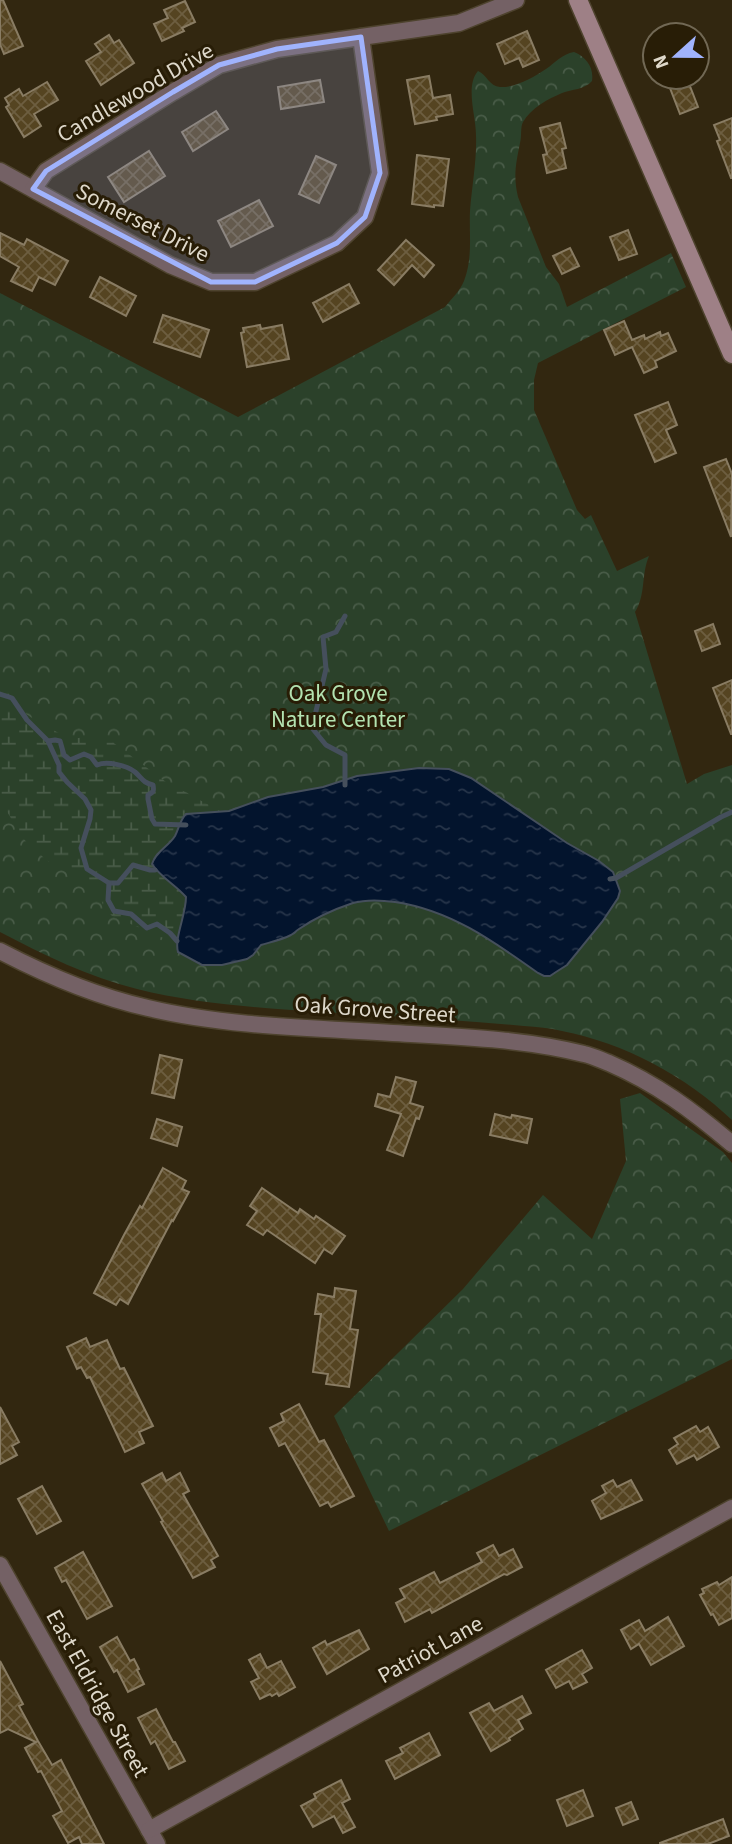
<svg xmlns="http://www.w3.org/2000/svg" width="732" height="1844" font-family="'Source Sans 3',sans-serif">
	<defs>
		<pattern id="forest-crowns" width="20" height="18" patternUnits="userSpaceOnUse" patternTransform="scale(1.75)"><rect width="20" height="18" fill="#2b412a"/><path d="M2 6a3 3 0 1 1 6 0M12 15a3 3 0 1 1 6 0" fill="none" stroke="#495c48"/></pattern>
		<pattern id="wetland-marsh" width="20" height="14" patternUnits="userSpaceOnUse" patternTransform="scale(1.75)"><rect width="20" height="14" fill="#2b412a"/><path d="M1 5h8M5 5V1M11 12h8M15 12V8" fill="none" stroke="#495c48"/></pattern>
		<pattern id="water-ripples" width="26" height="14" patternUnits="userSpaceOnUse" patternTransform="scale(1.75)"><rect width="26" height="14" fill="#03142d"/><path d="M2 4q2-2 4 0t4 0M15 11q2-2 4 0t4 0" fill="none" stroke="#27354a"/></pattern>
		<pattern id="building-cross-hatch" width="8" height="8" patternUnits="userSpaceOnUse" patternTransform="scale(1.75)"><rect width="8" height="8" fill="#554421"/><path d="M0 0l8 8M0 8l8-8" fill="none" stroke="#6d5e40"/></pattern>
	</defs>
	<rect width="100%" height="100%" fill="#322710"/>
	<g fill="url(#forest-crowns)">
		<path d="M 574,52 C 586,57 594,67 592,81 C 584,90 572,89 562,93 C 548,99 531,108 523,122 C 520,128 522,136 520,143 C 516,163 513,176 518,197 L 546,267 L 559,284 L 567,307 L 671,253 L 686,287 L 538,363 L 534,380 L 534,410 L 577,510 L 585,519 L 591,515 L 617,571 L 649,556 C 641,574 646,595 635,612 L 687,784 L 704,774 L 732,765 L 732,1120 C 686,1076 624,1043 562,1031 C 550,1028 537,1027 524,1026 C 457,1020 390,1016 322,1012 C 261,1008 197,1004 137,989 C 89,977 44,955 0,932 L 0,293 L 238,417 L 445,307 C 452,298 460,291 464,281 C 473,258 469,234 470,211 C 472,185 477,160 476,135 C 476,116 465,86 478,71 C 487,75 489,86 500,87 C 515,88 534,77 546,69 C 555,63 562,54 574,52 Z"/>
		<polygon points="640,1093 723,1152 732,1163 732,1359 389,1531 334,1416 463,1289 543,1195 592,1239 626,1161 620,1099"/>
	</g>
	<path fill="url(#wetland-marsh)" d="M 0,684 L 27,715 L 69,739 L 88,737 L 111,741 L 166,782 L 222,812 L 181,819 C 175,844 158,845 152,864 C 160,878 175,884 186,897 C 186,914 174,937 178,952 L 168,940 L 112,916 L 103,906 L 98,888 L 95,882 L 57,868 L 32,848 L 23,838 L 6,810 L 0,796 Z"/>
	<path fill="url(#water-ripples)" stroke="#454f5c" stroke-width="2" d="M 419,768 L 449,769 L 471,778 L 567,843 L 599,861 L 613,872 L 620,891 L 618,898 L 602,922 L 567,965 L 556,972 L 550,976 L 544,976 L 538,973 C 493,941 450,910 395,902 C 381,900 367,899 353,903 C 335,909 315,918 299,929 C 293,933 298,931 291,935 C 281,940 271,942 261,945 L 253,955 L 247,959 L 222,965 L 202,965 L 178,952 C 174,938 186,915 186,897 C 175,884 161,878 152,864 C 156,851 168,847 175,836 C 179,828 180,820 186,814 L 229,811 L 268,797 L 323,787 L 357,776 Z"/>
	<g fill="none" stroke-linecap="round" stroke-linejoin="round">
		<g stroke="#454f5c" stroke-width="5">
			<polyline points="0,694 12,698 27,720 48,741 59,765 59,772 67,782 85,799 91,810 90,819 81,848 87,869 109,883 118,883 133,865 150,870 155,870"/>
			<path d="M 48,741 L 55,740 L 60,741 L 64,755 L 70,760 L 84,754 L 91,757 L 97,765 C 107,761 126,765 135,772 C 142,778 143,783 153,785 C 154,791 154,792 148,795 L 148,799 L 152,819 L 155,824 L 186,825"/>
			<polyline points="345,785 345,755 326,745 312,728 326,669 323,637 336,632 345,616"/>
			<polyline points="610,879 616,878 721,817 732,812"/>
			<polyline points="109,883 108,900 114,911 131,914 147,928 157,924 170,933 177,941"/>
		</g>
	</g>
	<g fill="url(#building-cross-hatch)" stroke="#897c63" stroke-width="2">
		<polygon points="0,0 3,0 23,46 4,54 0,44"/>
		<polygon points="185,1 195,22 182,28 184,31 162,41 154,24 168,18 164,10"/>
		<polygon points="527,31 539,60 523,67 519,58 505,64 497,44"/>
		<polygon points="109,35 114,43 119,40 134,63 101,85 86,61 101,52 95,44"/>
		<polygon points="429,76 433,98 450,95 453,114 436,117 437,120 415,124 407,80"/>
		<polygon points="320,80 324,102 281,109 278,87"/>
		<polygon points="688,81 698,107 680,114 670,88"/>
		<polygon points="47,82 58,100 34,114 41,126 24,137 6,107 9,105 5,98 19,89 23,96"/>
		<polygon points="216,111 228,129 193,151 182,132"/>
		<polygon points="732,118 732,178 731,178 717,141 720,140 714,125"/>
		<polygon points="560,123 566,148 562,149 566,168 547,173 543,155 547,154 540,128"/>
		<polygon points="149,151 165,176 124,202 108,177"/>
		<polygon points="417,155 449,159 443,206 434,205 434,207 412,204"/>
		<polygon points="316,156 336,165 319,203 299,194"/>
		<polygon points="259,200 273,226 231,247 218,221"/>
		<polygon points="628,230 637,254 619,260 610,237"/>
		<polygon points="0,233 24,245 27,239 68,261 55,285 39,277 32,291 11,281 19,267 0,256"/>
		<polygon points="406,240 434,265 424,277 412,265 394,285 378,270"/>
		<polygon points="570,248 579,266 562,274 553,256"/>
		<polygon points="100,277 136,296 126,316 90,297"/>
		<polygon points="349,284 359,303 323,322 313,303"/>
		<polygon points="163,315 209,330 200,357 154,342"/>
		<polygon points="624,321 632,340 644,335 645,339 660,332 661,336 668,333 676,351 655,361 657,367 644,373 632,347 615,355 604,330"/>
		<polygon points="260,325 261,329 282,325 289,359 247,367 241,333 244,332 243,328"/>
		<polygon points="668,402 677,425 666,430 676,453 655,462 635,415"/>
		<polygon points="726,459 732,474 731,537 704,467"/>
		<polygon points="713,624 720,644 702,651 695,631"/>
		<polygon points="732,680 732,734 731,734 713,688"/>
		<polygon points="160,1055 182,1060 174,1098 152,1093"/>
		<polygon points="396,1077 416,1082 410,1103 423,1107 419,1119 416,1118 403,1156 387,1150 401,1114 375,1106 378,1094 390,1097"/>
		<polygon points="495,1114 511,1118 512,1115 532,1119 527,1143 490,1135"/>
		<polygon points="157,1119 182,1127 177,1146 151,1138"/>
		<polygon points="163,1168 186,1181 182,1189 189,1192 173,1221 172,1220 128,1304 120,1299 116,1305 94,1293 124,1235 140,1206 142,1208"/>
		<polygon points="262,1188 298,1213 300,1209 314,1219 316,1216 345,1236 332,1254 324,1249 315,1263 267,1230 263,1235 247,1225 257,1211 250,1206"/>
		<polygon points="335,1288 356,1291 350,1329 358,1330 349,1387 326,1384 328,1374 313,1372 321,1314 315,1314 318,1294 334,1297"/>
		<polygon points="86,1338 90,1347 107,1340 120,1369 124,1368 153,1426 139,1432 144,1443 125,1452 90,1377 87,1378 81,1367 77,1369 67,1347"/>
		<polygon points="299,1404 319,1442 324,1440 354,1496 331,1507 328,1502 320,1506 285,1443 279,1446 270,1428 284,1421 281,1414"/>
		<polygon points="0,1407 19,1442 12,1446 17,1455 0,1464"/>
		<polygon points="696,1426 700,1432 708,1427 719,1447 697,1460 694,1455 677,1464 669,1450 678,1444 674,1438"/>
		<polygon points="162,1473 166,1481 180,1473 189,1491 183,1494 218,1556 211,1560 215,1567 193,1578 161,1522 163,1521 142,1484"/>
		<polygon points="613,1480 617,1487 631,1480 642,1500 601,1519 592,1501 606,1493 602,1486"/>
		<polygon points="42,1486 61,1521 37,1534 18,1499"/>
		<polygon points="493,1545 499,1556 513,1549 522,1567 507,1575 504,1574 432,1613 430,1609 405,1622 396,1603 405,1598 400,1589 434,1572 440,1583 482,1562 477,1553"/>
		<polygon points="83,1552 112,1606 87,1619 66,1580 62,1582 55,1568"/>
		<polygon points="732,1577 732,1618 719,1625 713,1614 711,1615 700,1595 704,1593 702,1589 717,1582 719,1585"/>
		<polygon points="668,1617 684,1646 651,1665 639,1644 631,1649 621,1630 639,1620 645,1631"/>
		<polygon points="359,1630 369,1649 327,1674 313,1648 325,1641 327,1645"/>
		<polygon points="117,1637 130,1661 134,1659 139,1669 137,1670 144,1684 128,1692 117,1670 114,1672 100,1647"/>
		<polygon points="582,1650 592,1668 582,1674 587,1682 573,1689 569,1681 556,1688 546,1670"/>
		<polygon points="260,1654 267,1668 281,1661 295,1687 279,1696 277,1693 272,1696 270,1694 260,1699 251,1682 259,1678 249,1660"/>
		<polygon points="0,1661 23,1704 19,1706 38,1741 52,1765 61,1760 104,1844 82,1844 79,1837 68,1843 53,1816 62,1811 41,1771 38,1772 25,1748 36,1742 8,1729 0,1733"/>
		<polygon points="522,1696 531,1713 518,1720 523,1729 509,1738 510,1740 491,1751 470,1713 489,1703 494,1711"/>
		<polygon points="156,1709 173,1742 175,1742 185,1761 169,1769 155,1741 151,1744 138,1718"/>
		<polygon points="429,1733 440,1755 395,1779 386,1761 403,1753 400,1748"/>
		<polygon points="341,1780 350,1799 342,1803 355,1827 343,1833 334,1816 313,1827 301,1806 316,1798 314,1794"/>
		<polygon points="583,1790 593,1816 567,1826 557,1800"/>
		<polygon points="631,1802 638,1819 623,1825 616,1808"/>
		<polygon points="723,1819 729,1836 708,1844 660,1844 660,1843"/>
	</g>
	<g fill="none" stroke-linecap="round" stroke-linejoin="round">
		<defs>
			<g id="street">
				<polyline points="0,171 170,265 211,282 255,282 337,243 365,217 380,173 361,37"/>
				<polyline points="33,189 46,171 173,92 219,65 277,49 459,23 516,0"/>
				<path d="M 0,951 C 48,976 95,996 148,1008 C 232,1028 324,1028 411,1034 C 467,1037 529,1040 584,1054 C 593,1056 601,1060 609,1063 C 657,1084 692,1110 732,1144"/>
				<polyline points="0,1565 157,1844"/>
				<polyline points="149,1830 732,1508"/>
			</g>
			<polyline id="secondary" points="578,0 732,354"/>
		</defs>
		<use href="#street" stroke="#4e432e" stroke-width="19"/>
		<use href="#secondary" stroke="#4e432e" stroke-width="21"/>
		<use href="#street" stroke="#746165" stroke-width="16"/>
		<use href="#secondary" stroke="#9e8086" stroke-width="18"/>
	</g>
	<path fill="#a0b3fd" fill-opacity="0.2" stroke="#a0b3fd" stroke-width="5" stroke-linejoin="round" d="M 361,37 L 380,173 L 365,217 L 337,243 L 255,282 L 211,282 L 33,189 L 46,171 L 173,92 L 219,65 L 277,49 Z"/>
	<g text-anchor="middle" stroke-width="6" stroke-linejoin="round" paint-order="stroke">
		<g font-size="23" fill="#ded8ca" stroke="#281d06">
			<text transform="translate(135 92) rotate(-30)" y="8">Candlewood Drive</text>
			<text transform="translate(143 222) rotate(27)" y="8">Somerset Drive</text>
			<text transform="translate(375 1009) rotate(4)" y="8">Oak Grove Street</text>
			<text transform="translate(430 1649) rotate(-29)" y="8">Patriot Lane</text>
			<text transform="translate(98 1693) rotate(61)" y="8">East Eldridge Street</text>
		</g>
		<g font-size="23" fill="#b3e3b1" stroke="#281d06">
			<text x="338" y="701">Oak Grove<tspan x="338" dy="26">Nature Center</tspan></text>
		</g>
	</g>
	<g transform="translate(676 56) rotate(249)"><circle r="33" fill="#281d06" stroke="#716854" stroke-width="2"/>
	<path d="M0-5L12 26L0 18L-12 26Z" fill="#a0b3fd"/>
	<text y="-10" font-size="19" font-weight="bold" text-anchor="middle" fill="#ded8ca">N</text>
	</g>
</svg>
